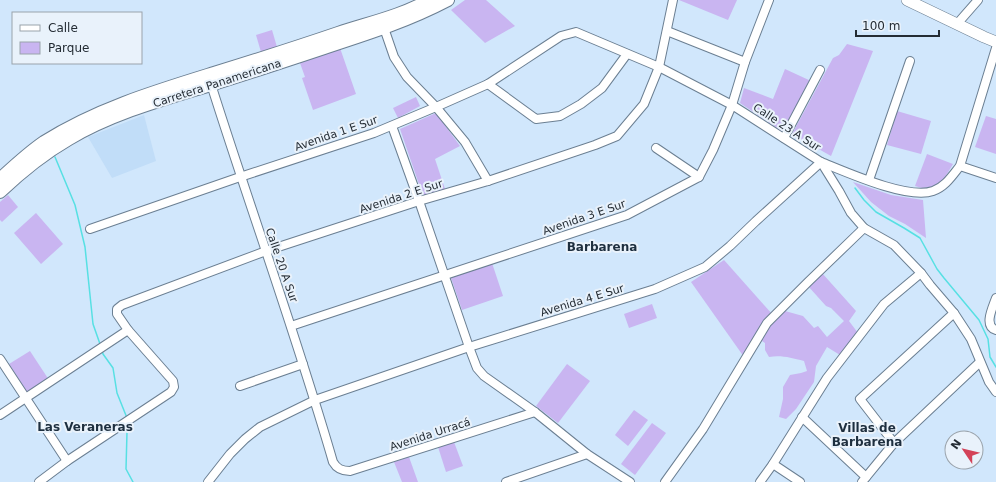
<svg xmlns="http://www.w3.org/2000/svg" width="996" height="482" font-family="'DejaVu Sans',sans-serif">
	<rect width="100%" height="100%" fill="#d1e7fc"/>
	<polygon fill="#c1ddf8" points="144,115 156,161 112,178 88,137"/>
	<g fill="#c9b5f1">
		<polygon points="465,0 486,0 515,26 485,43 451,10"/>
		<polygon points="679,0 737,0 728,20"/>
		<polygon points="272,30 277,47 261,52 256,35"/>
		<polygon points="847,44 873,51 831,156 792,134 833,58 839,55"/>
		<polygon points="340,48 356,94 313,110 302,78 305,77 300,63"/>
		<polygon points="785,69 811,81 783,132 740,103 744,88 773,99"/>
		<polygon points="416,97 420,106 398,118 393,108"/>
		<polygon points="897,111 931,121 921,154 887,145"/>
		<polygon points="436,113 460,146 435,159 445,189 423,196 400,129"/>
		<polygon points="986,116 996,119 996,154 975,147"/>
		<polygon points="927,154 953,164 944,179 932,187 922,188 915,186"/>
		<polygon points="853,182 891,195 923,200 926,238 905,224 889,216 871,202"/>
		<polygon points="8,195 18,207 2,222 0,220 0,202"/>
		<polygon points="36,213 63,244 41,264 14,233"/>
		<polygon points="724,260 773,315 744,357 691,282"/>
		<polygon points="492,263 503,296 462,310 451,278"/>
		<path d="M 822,273 L 856,311 L 849,321 L 858,333 L 840,355 L 827,347 L 816,366 L 814,382 L 796,409 L 786,419 L 779,417 L 783,399 L 783,387 L 790,375 L 801,373 L 807,371 L 804,361 C 791,358 782,355 769,357 L 765,350 L 765,343 L 762,341 L 768,329 L 780,312 L 785,311 L 803,316 L 814,328 L 818,326 L 827,337 L 844,321 L 831,308 L 826,306 L 808,286 Z"/>
		<polygon points="652,304 657,318 629,328 624,314"/>
		<polygon points="30,351 49,380 28,394 9,364"/>
		<polygon points="567,364 590,381 558,423 536,406"/>
		<polygon points="634,410 648,420 628,446 615,435"/>
		<polygon points="652,423 666,433 635,475 621,464"/>
		<polygon points="454,442 463,466 446,472 438,447"/>
		<polygon points="409,457 418,482 402,482 394,462"/>
	</g>
	<g fill="none" stroke-linecap="round" stroke-linejoin="round">
		<g stroke="#57e0e3" stroke-width="1.5">
			<polyline points="55,157 75,205 85,247 93,324 100,344"/>
			<polyline points="855,188 864,200 876,212 904,228 920,238 937,269 944,278 979,320 988,339 990,357 996,367"/>
			<polyline points="102,350 103,354 113,368 117,393 127,418"/>
			<polyline points="128,424 127,432 126,469 133,482"/>
		</g>
		<defs>
			<g id="minor">
				<polyline points="957,24 978,0"/>
				<polyline points="384,28 394,57 407,77 436,107 465,142 488,181"/>
				<polyline points="667,31 745,62"/>
				<path d="M 210,81 C 250,208 296,334 333,462 C 337,469 342,471 350,471 L 535,412"/>
				<polyline points="488,84 536,119 560,116 581,104 602,88 627,54"/>
				<polyline points="392,126 419,201 469,347 477,368 484,376 535,412 587,454 630,482"/>
				<polyline points="784,138 820,70"/>
				<polyline points="656,148 699,177"/>
				<polyline points="960,166 996,178"/>
				<polyline points="869,180 910,61"/>
				<polyline points="90,229 240,177 374,133 436,107 488,84 561,36 576,32 659,67 732,105 821,162 839,191 851,213 864,228 894,245 921,273 930,285 954,313 971,339 989,382 996,392"/>
				<path d="M 996,298 C 993,307 983,326 996,330"/>
				<polyline points="291,326 627,215 699,177 713,150 732,105 745,62 769,0"/>
				<polyline points="0,359 67,461"/>
				<polyline points="240,386 303,364"/>
				<polyline points="0,415 128,330"/>
				<polyline points="802,417 866,477"/>
				<polyline points="894,443 860,399 954,313"/>
				<polyline points="773,464 800,482"/>
				<polyline points="39,482 67,461 171,392 174,387 173,381 128,330 117,314 117,309 122,305 266,251 419,201 488,181 595,145 617,136 644,104 659,67 673,0"/>
				<path d="M 208,482 L 230,454 L 245,439 L 260,427 L 315,400 L 469,347 L 655,289 L 705,267 L 730,246 L 756,221 L 821,162 C 846,172 908,200 933,191 C 945,187 952,176 960,166 L 996,48"/>
				<polyline points="506,482 587,454"/>
				<polyline points="665,482 703,429 767,323 808,282 864,228"/>
				<polyline points="760,482 773,464 827,378 884,304 921,273"/>
				<polyline points="862,482 894,443 980,362"/>
			</g>
			<polyline id="major" points="907,0 984,37 996,42"/>
			<g id="highway">
				<path d="M 0,179 C 14,166 28,153 44,142 C 96,109 156,91 214,73 C 256,60 297,47 338,33 C 368,23 401,16 429,0"/>
				<path d="M 0,192 C 21,172 43,154 69,139 C 111,114 161,100 207,86 C 246,74 285,61 324,48 C 367,34 408,21 448,0"/>
			</g>
		</defs>
		<use href="#minor" stroke="#6b7f92" stroke-width="10"/>
		<use href="#major" stroke="#6b7f92" stroke-width="12"/>
		<use href="#highway" stroke="#6b7f92" stroke-width="14"/>
		<use href="#minor" stroke="#fff" stroke-width="8"/>
		<use href="#major" stroke="#fff" stroke-width="11"/>
		<use href="#highway" stroke="#fff" stroke-width="12"/>
	</g>
	<g text-anchor="middle" stroke-width="4" stroke-linejoin="round" paint-order="stroke">
		<g font-size="11" fill="#242c34" stroke="#e9f2fb">
			<text transform="translate(217 83) rotate(-18)" y="4">Carretera Panamericana</text>
			<text transform="translate(787 127) rotate(33)" y="4">Calle 23 A Sur</text>
			<text transform="translate(336 133) rotate(-19)" y="4">Avenida 1 E Sur</text>
			<text transform="translate(401 196) rotate(-18)" y="4">Avenida 2 E Sur</text>
			<text transform="translate(584 217) rotate(-19)" y="4">Avenida 3 E Sur</text>
			<text transform="translate(282 265) rotate(71)" y="4">Calle 20 A Sur</text>
			<text transform="translate(582 300) rotate(-17)" y="4">Avenida 4 E Sur</text>
			<text transform="translate(430 434) rotate(-18)" y="4">Avenida Urracá</text>
		</g>
		<g font-size="12" font-weight="bold" fill="#1e2f3f" stroke="#e9f2fb">
			<text x="602" y="251">Barbarena</text>
			<text x="85" y="431">Las Veraneras</text>
			<text x="867" y="432">Villas de<tspan x="867" dy="14">Barbarena</tspan></text>
		</g>
	</g>
	<rect x="12" y="12" width="130" height="52" fill="#e9f2fb" stroke="#9aa3ab"/>
	<rect x="20" y="25" width="20" height="6" fill="#ffffff" stroke="#9aa3ab"/>
	<text x="48" y="32" font-size="12" fill="#242c34">Calle</text>
	<rect x="20" y="42" width="20" height="12" fill="#c9b5f1" stroke="#9aa3ab"/>
	<text x="48" y="52" font-size="12" fill="#242c34">Parque</text>
	<g transform="translate(964 450) rotate(305)"><circle r="19" fill="#e9f2fb" stroke="#9aa3ab"/>
	<path d="M0-3L7 15L0 10L-7 15Z" fill="#d34258"/>
	<text y="-6" font-size="11" font-weight="bold" text-anchor="middle" fill="#242c34">N</text>
	</g>
	<path d="M856 30v6h83v-6" fill="none" stroke="#242c34" stroke-width="2"/>
	<text x="862" y="30" font-size="12" fill="#242c34" stroke="#e9f2fb" stroke-width="3" paint-order="stroke">100 m</text>
</svg>
